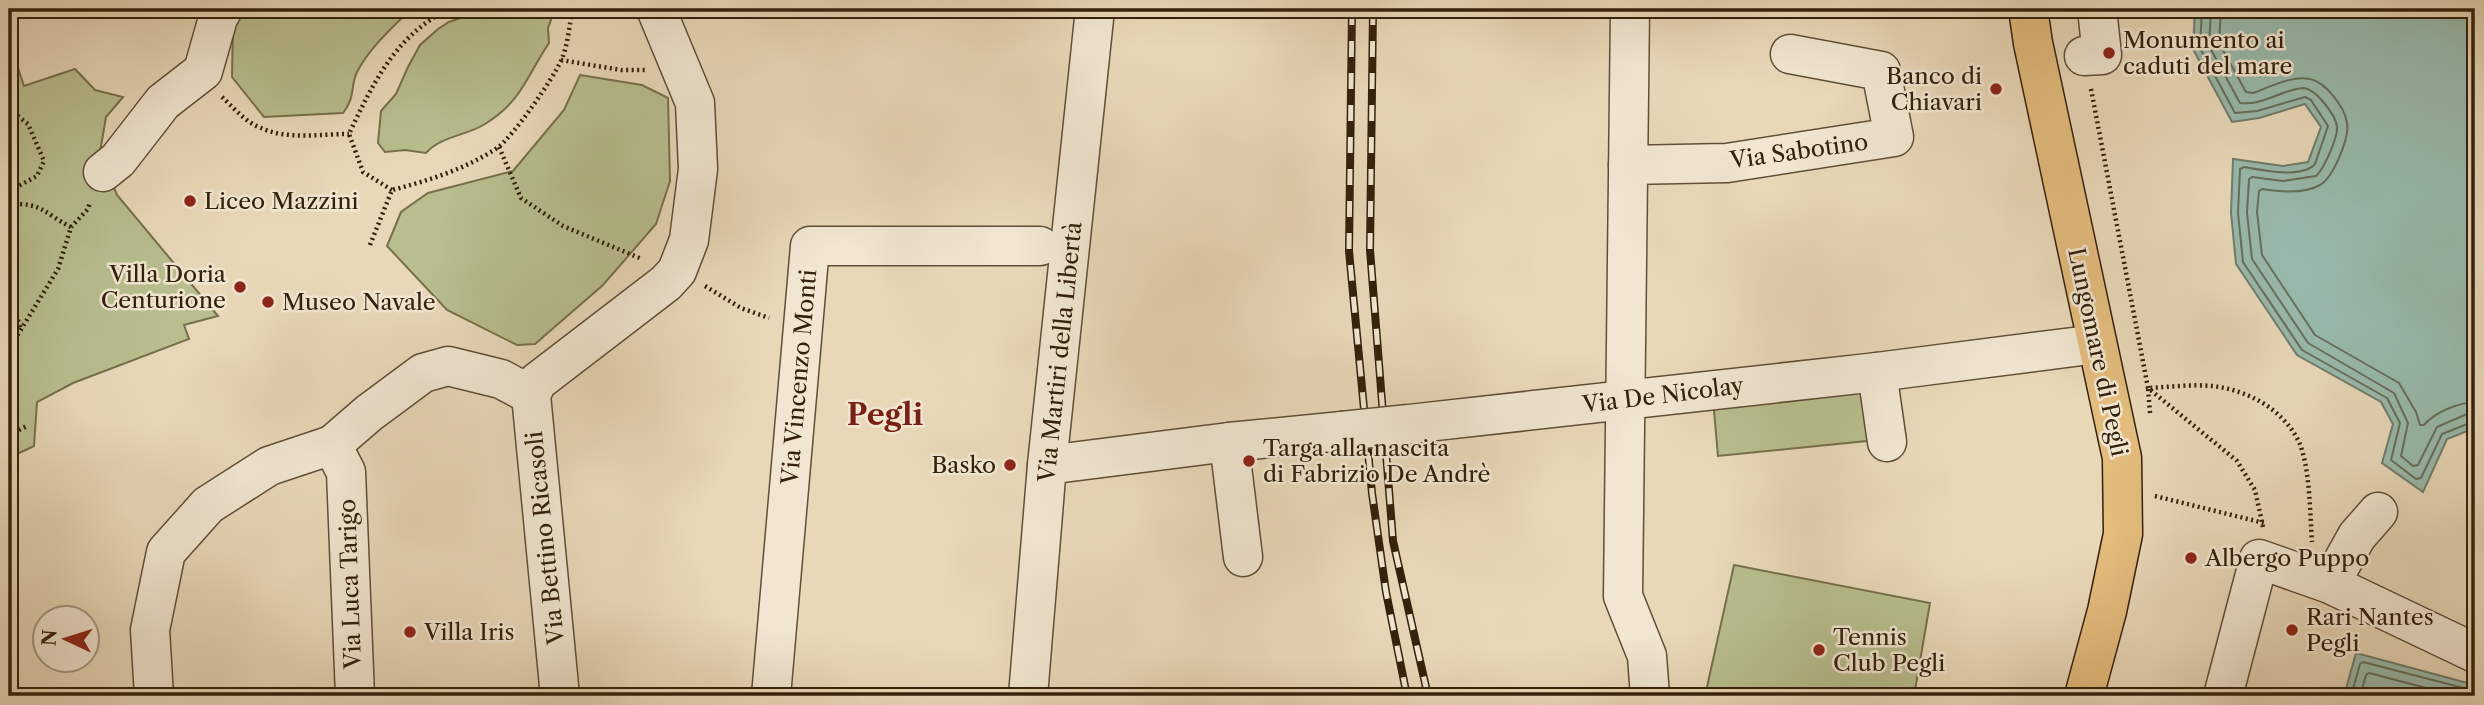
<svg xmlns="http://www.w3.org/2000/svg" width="2484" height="705" font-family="'Libre Caslon Text',serif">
	<rect width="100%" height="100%" fill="#e8d8b8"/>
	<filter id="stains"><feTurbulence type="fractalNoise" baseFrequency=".00286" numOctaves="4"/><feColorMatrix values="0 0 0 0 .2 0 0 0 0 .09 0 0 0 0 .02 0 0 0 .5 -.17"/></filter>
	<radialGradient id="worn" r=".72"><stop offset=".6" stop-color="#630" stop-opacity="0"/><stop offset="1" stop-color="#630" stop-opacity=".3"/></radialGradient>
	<g fill="#b8be8e" stroke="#76704c" stroke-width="2">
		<path d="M 243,9 L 411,9 C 392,28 370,47 357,72 C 350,87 356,96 343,113 L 264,117 L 232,77 L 233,24 Z"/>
		<path d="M 486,9 L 555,9 L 548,28 L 549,43 C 526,77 523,100 485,124 C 466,136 441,136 426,153 L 405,150 L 385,152 L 378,143 L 381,111 L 396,94 L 408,67 L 420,45 L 438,29 L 449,22 Z"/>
		<polygon points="9,41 24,86 75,69 95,90 123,97 106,117 100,152 117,195 218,316 184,325 189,339 73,383 37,402 34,446 9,458"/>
		<polygon points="580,75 642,85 668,98 670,181 656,224 603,285 535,344 517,345 447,310 387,246 401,212 428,193 513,171 564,110"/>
		<polygon points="1870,384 1876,440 1718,456 1713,399"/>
		<polygon points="1734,565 1930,603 1914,696 1705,696"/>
	</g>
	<g fill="#98baac" stroke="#707d6c" stroke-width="2">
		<polygon points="2195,9 2475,9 2475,428 2447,439 2423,492 2382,463 2393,424 2381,402 2297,355 2236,264 2231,213 2233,159 2283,166 2308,162 2321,127 2305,104 2259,118 2232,122 2193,49"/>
		<polygon points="2356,653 2475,685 2475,696 2344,696"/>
	</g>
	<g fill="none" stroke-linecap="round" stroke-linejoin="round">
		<g stroke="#666e5c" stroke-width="2">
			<path d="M 2202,9 L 2200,48 L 2235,113 L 2257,111 L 2305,97 L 2311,100 L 2328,126 L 2315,164 C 2302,179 2261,170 2244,167 L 2240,169 L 2238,213 L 2243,262 L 2302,350 L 2387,398 L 2400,423 L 2391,460 L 2416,479 L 2421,478 L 2442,434 L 2475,421"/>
			<path d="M 2211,9 L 2209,46 L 2240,103 C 2262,106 2281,90 2303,88 C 2315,88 2336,115 2337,127 C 2338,137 2324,169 2316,176 L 2283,181 L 2252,177 L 2249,179 L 2247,213 L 2252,259 L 2308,343 L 2394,393 L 2408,423 L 2401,456 L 2413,466 L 2418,465 L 2437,427 L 2467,414 L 2475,413"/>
			<path d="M 2221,9 L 2219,43 L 2246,92 L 2253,93 C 2270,87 2293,75 2310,79 C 2326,82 2345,108 2347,123 C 2350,137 2333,178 2320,185 C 2304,194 2280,192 2262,189 L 2259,191 L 2257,212 L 2262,255 L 2315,335 L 2399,383 L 2416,412 L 2420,425 L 2424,425 C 2435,412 2458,403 2475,402"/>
			<polyline points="2351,696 2360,664 2363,662 2475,691"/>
			<polyline points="2360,696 2366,675 2369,673 2457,696"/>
		</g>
		<defs>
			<g id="minor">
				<polyline points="1630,9 1623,596 1647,656 1650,696"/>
				<polyline points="2084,56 2102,55 2097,9"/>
				<polyline points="1628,165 1727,163 1894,137 1881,71 1790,54"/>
				<polyline points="103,172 118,160 163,102 203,71 218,18 223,9"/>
				<polyline points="1877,372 1887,442"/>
				<polyline points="1409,424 1877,372 2097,344"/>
				<polyline points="1229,442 1243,557"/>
				<polyline points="332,445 369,413 423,373 448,366 501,379 531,395"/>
				<polyline points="1047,465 1229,442 1342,431"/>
				<polyline points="2330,584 2357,536 2378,512"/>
				<polyline points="154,696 150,630 166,552 208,505 269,466 332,445 346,472 355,696"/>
				<polyline points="560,696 531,395 537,382 666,283 677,271 689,240 698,169 695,103 656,9"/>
				<polyline points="771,696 810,246 1040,246"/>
				<polyline points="1028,696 1047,465 1095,9"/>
				<polyline points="2223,696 2259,559 2330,584 2475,653"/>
			</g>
			<polyline id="major" points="2028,9 2033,43 2122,458 2123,534 2107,611 2084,696"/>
		</defs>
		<use href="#minor" stroke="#604f36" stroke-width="41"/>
		<use href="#major" stroke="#33210b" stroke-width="41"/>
		<g stroke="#33210b" stroke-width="4.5" stroke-dasharray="2 3.5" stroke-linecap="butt">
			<polyline points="561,60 621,70 647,70"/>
			<polyline points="2091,89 2148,388 2237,461 2255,490 2263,527"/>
			<path d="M 222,97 C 234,108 245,122 261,128 C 287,140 321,134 349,134"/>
			<polyline points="9,109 28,124 44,161 37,176 11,190 9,204"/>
			<polyline points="499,147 521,198 563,226 642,259"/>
			<path d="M 392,190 L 363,172 L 349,134 C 373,83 396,35 449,9"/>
			<path d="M 9,204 C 44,203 43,213 71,227"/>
			<path d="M 370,245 L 392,190 C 427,181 466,169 497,148 C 513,137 552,80 561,61 C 568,46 569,25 573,9"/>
			<polyline points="705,286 741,308 769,318"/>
			<polyline points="9,294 21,329"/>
			<polyline points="9,349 58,269 71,227 88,209 90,202"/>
			<path d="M 2150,413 L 2148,388 C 2169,387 2192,384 2212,386 C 2248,390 2283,409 2299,442 C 2310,467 2310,514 2312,542"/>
			<polyline points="9,435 27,426"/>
			<polyline points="2155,496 2264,523"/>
		</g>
		<use href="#minor" stroke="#f0e6d1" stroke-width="38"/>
		<use href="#major" stroke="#e4bc7c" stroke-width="38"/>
		<defs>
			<g id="rail">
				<polyline points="1352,9 1349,251 1372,493 1386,592 1407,696"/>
				<polyline points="1373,9 1370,250 1393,541 1428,696"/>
			</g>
		</defs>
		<use href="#rail" stroke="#33210b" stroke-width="8"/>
		<use href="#rail" stroke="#f0e6d1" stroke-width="5" stroke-dasharray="16" stroke-linecap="butt"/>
		<defs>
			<polyline id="minor-bridge" points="1342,431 1409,424"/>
		</defs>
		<use href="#minor-bridge" stroke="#604f36" stroke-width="41" stroke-linecap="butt"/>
		<use href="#minor-bridge" stroke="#f0e6d1" stroke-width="38"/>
	</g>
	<g fill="#8f2418" stroke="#f0e6d1" stroke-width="2.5">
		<circle cx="2109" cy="53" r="7"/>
		<circle cx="1996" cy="89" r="7"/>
		<circle cx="190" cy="201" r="7"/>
		<circle cx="240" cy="287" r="7"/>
		<circle cx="268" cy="302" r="7"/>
		<circle cx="1249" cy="461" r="7"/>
		<circle cx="1010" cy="465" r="7"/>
		<circle cx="2191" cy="558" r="7"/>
		<circle cx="2292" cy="630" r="7"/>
		<circle cx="410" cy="632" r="7"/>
		<circle cx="1819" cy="650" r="7"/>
	</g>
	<g text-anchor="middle" stroke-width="5" stroke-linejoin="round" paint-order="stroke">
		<g font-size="23" fill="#33210b" stroke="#f0e6d1" text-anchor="start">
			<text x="2123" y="48">Monumento ai<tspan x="2123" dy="26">caduti del mare</tspan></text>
			<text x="1982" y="84" text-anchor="end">Banco di<tspan x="1982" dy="26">Chiavari</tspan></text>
			<text x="204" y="209">Liceo Mazzini</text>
			<text x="226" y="282" text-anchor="end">Villa Doria<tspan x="226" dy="26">Centurione</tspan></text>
			<text x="282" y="310">Museo Navale</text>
			<text x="1263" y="456">Targa alla nascita<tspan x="1263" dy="26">di Fabrizio De Andrè</tspan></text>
			<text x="996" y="473" text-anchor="end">Basko</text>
			<text x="2205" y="566">Albergo Puppo</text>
			<text x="2306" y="625">Rari Nantes<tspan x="2306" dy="26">Pegli</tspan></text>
			<text x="424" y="640">Villa Iris</text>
			<text x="1833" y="645">Tennis<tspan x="1833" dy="26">Club Pegli</tspan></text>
		</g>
		<g font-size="23" fill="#33210b" stroke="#f0e6d1">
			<text transform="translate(1799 151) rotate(-8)" y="8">Via Sabotino</text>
			<text transform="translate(1060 352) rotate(-84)" y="8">Via Martiri della Libertà</text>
			<text transform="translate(2098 352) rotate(78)" y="8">Lungomare di Pegli</text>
			<text transform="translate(799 377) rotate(-85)" y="8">Via Vincenzo Monti</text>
			<text transform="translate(1663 395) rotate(-7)" y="8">Via De Nicolay</text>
			<text transform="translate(545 538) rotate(-96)" y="8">Via Bettino Ricasoli</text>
			<text transform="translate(350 584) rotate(-92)" y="8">Via Luca Tarigo</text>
		</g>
		<g font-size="30" font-weight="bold" fill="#7a1f14" stroke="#f0e6d1">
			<text x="885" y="425">Pegli</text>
		</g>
	</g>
	<rect width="2484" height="705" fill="none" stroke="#e8d8b8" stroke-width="35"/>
	<rect x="10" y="10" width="2463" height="684" fill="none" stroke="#33210b" stroke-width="3.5"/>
	<rect x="18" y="18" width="2449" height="670" fill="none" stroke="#33210b" stroke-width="2"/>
	<g transform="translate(66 639) rotate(274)"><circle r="33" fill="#f0e6d1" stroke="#a49782" stroke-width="2"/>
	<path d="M0-5L12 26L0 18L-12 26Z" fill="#8f2418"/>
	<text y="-10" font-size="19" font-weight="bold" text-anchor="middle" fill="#33210b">N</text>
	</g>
	<rect width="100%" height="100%" filter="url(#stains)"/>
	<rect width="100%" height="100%" fill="url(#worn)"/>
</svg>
